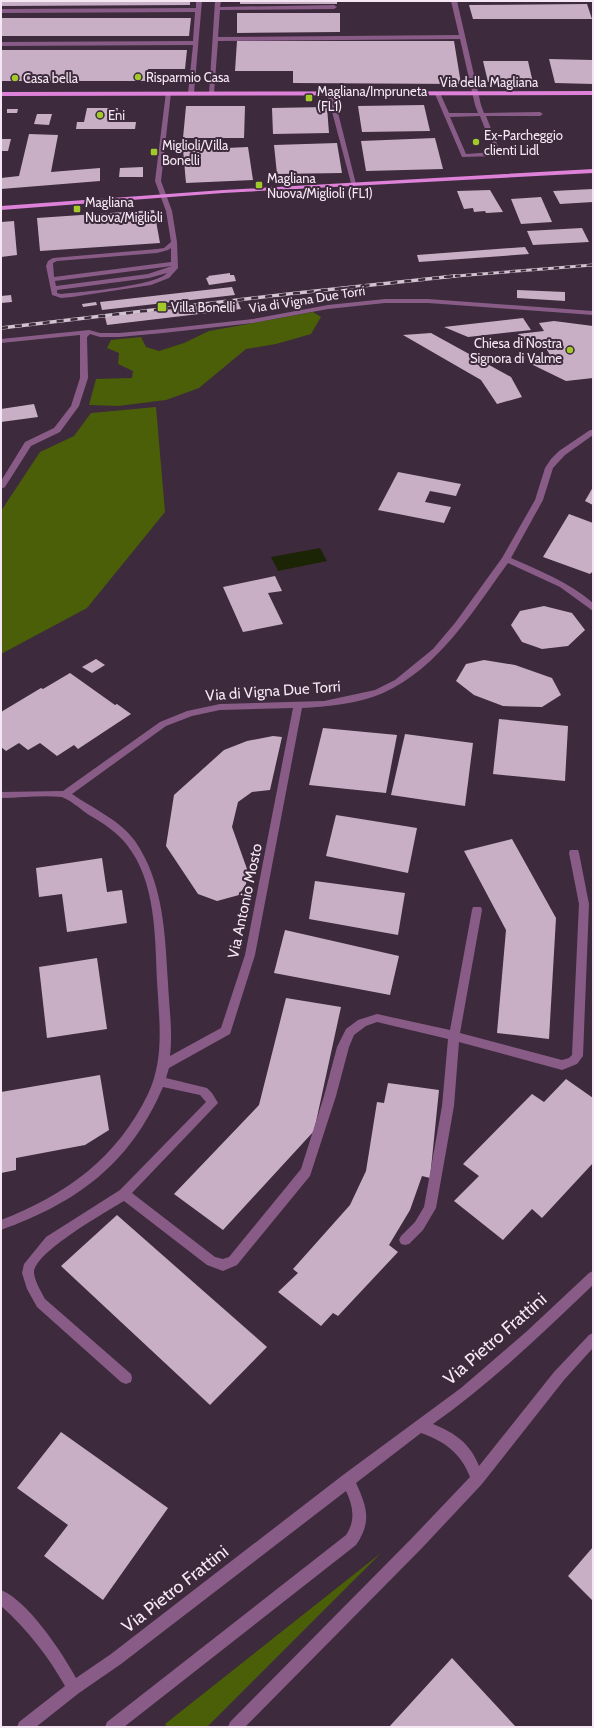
<svg xmlns="http://www.w3.org/2000/svg" width="594" height="1728" font-family="Cabin,sans-serif">
	<rect width="100%" height="100%" fill="#3d2a3c"/>
	<g fill="#4a5f07">
		<polygon points="313,312 321,317 311,334 276,344 246,349 199,388 166,400 118,406 89,405 96,379 132,378 133,371 118,364 119,353 107,348 111,340 141,337 146,347 159,351 184,343 209,331"/>
		<polygon points="156,407 165,512 87,608 1,654 1,511 40,452 74,436 91,413"/>
		<polygon points="381,1553 207,1727 167,1727 165,1724"/>
	</g>
	<polygon fill="#1c2406" points="320,548 327,561 278,571 271,557"/>
	<g fill="#c8afc6">
		<polygon points="1,1 190,1 190,5 1,6"/>
		<rect x="240" y="1" width="97" height="3"/>
		<polygon points="587,4 592,19 473,19 469,5"/>
		<polygon points="237,13 340,13 340,32 237,33"/>
		<polygon points="1,18 191,18 189,36 1,36"/>
		<polygon points="237,41 454,41 461,84 293,83 293,71 235,71"/>
		<polygon points="1,50 187,50 185,69 148,69 146,81 1,81"/>
		<polygon points="549,59 593,60 593,84 555,83"/>
		<polygon points="483,61 528,61 533,83 488,82"/>
		<polygon points="424,105 430,131 362,132 358,106"/>
		<polygon points="186,106 245,106 244,138 183,138"/>
		<polygon points="327,107 329,133 273,134 272,108"/>
		<polygon points="87,108 118,108 115,122 136,122 135,129 76,129 77,122 84,122"/>
		<polygon points="7,109 18,109 17,113 7,113"/>
		<polygon points="37,114 52,114 49,125 34,124"/>
		<polygon points="29,134 58,135 51,172 100,168 100,181 1,189 1,178 19,176"/>
		<polygon points="435,138 443,169 366,171 361,141"/>
		<polygon points="1,139 11,139 8,151 1,151"/>
		<polygon points="337,143 342,173 277,174 274,145"/>
		<polygon points="248,147 253,180 186,183 183,150"/>
		<polygon points="143,167 143,177 119,177 120,168"/>
		<polygon points="593,189 593,202 560,204 553,191"/>
		<polygon points="490,190 503,212 486,213 485,211 474,212 473,208 464,209 457,191"/>
		<polygon points="541,197 552,222 521,224 511,199"/>
		<polygon points="154,210 160,243 40,251 37,218"/>
		<polygon points="14,221 17,255 1,257 1,222"/>
		<polygon points="582,228 589,242 533,245 527,231"/>
		<polygon points="525,247 529,254 419,262 417,255"/>
		<polygon points="230,273 230,275 234,275 236,281 209,285 206,278 209,277 208,276"/>
		<polygon points="232,287 235,295 102,310 100,302"/>
		<polygon points="517,290 565,292 565,301 517,298"/>
		<polygon points="11,295 12,302 1,303 1,296"/>
		<polygon points="96,302 97,305 83,307 82,304"/>
		<polygon points="238,302 241,309 107,325 105,317"/>
		<polygon points="523,318 531,330 468,337 444,327"/>
		<polygon points="554,321 593,326 593,378 566,381 533,365 538,357 550,355 544,345 536,345 520,337 518,334 544,331 539,323"/>
		<polygon points="431,333 511,377 522,397 497,404 481,380 403,335"/>
		<polygon points="34,404 38,417 1,422 1,409"/>
		<polygon points="398,472 461,484 456,496 430,491 425,502 451,507 444,523 378,510"/>
		<polygon points="593,487 593,505 585,501"/>
		<polygon points="569,514 593,523 593,571 590,574 543,557"/>
		<polygon points="275,576 282,591 268,593 283,624 243,632 223,587"/>
		<polygon points="544,606 572,613 585,630 568,646 542,649 522,642 511,625 520,611"/>
		<polygon points="96,659 105,665 92,673 82,667"/>
		<polygon points="484,660 515,665 552,678 561,695 542,707 503,706 474,695 456,681 466,664"/>
		<polygon points="70,673 115,705 117,704 131,714 78,749 74,745 57,756 40,743 28,750 19,743 6,751 1,747 1,712 41,688 43,689"/>
		<polygon points="499,719 568,726 565,781 493,774"/>
		<polygon points="323,728 397,735 386,793 309,785"/>
		<polygon points="405,734 473,743 465,806 391,795"/>
		<polygon points="273,736 282,737 270,790 252,792 238,802 232,827 247,869 246,884 239,895 217,901 198,894 166,846 174,795 224,750 247,741"/>
		<polygon points="336,815 417,828 408,873 326,856"/>
		<polygon points="512,839 556,918 549,1039 497,1033 506,930 464,851"/>
		<polygon points="102,858 107,892 122,890 127,923 67,932 62,894 39,897 36,868"/>
		<polygon points="315,881 405,893 398,935 309,919"/>
		<polygon points="285,930 399,956 390,995 274,973"/>
		<polygon points="97,958 107,1029 47,1038 39,967"/>
		<polygon points="286,998 341,1007 314,1131 223,1230 174,1194 259,1105"/>
		<polygon points="100,1075 109,1130 85,1145 16,1158 16,1170 1,1173 1,1092"/>
		<polygon points="566,1079 593,1098 593,1163 542,1218 532,1209 503,1240 454,1201 479,1176 463,1164 532,1094 544,1102"/>
		<polygon points="388,1083 439,1090 430,1178 422,1176 410,1210 389,1245 398,1252 338,1316 333,1313 321,1326 278,1292 298,1273 293,1269 350,1205 366,1171 377,1102 384,1103"/>
		<polygon points="117,1215 267,1347 210,1405 61,1266"/>
		<polygon points="61,1432 168,1508 103,1600 44,1556 68,1525 17,1488"/>
		<polygon points="593,1547 593,1601 568,1576"/>
		<polygon points="452,1658 516,1727 389,1727"/>
	</g>
	<g fill="none" stroke-linecap="round" stroke-linejoin="round">
		<g fill="#885c86" fill-rule="evenodd">
			<polygon points="196,1 202,1 194,93 191,95 188,93 193,45 1,46 1,42 193,41 195,12 1,13 1,9 196,8"/>
			<path d="M 215,1 L 221,1 L 220,7 L 334,5 L 337,7 L 334,9 L 220,10 L 218,37 L 459,35 L 451,1 L 457,1 L 481,105 L 484,113 L 540,112 L 543,114 L 540,116 L 486,116 L 501,154 L 498,156 L 462,157 L 435,94 L 440,93 L 449,113 L 478,113 L 475,105 L 460,39 L 218,41 L 214,93 L 209,94 ZM 480,116 L 494,152 L 466,154 L 450,117 Z"/>
			<polygon points="330,91 333,93 356,184 351,183 327,93"/>
			<path d="M 166,92 L 171,93 L 161,181 L 172,211 L 177,242 L 178,268 L 169,278 L 151,285 L 72,297 L 61,298 L 52,295 L 46,266 L 48,261 L 53,258 L 157,249 L 164,248 L 171,242 L 166,211 L 155,181 ZM 171,248 L 171,262 L 54,277 L 53,263 L 57,261 L 157,253 L 168,250 ZM 172,266 L 148,274 L 56,286 L 55,281 ZM 167,273 C 156,286 81,292 61,294 L 57,293 L 57,290 L 149,278 Z"/>
			<polygon points="385,299 428,299 593,311 593,315 428,303 385,303 328,309 253,323 163,333 119,337 100,337 90,334 87,337 88,378 79,406 60,432 31,446 5,487 1,489 1,481 25,442 54,428 71,406 80,378 80,335 1,343 1,339 89,330 100,333 119,333 163,329 253,319 328,305"/>
			<path d="M 590,430 L 593,430 L 593,435 L 565,455 L 553,468 L 543,500 L 511,558 C 540,571 569,582 593,603 L 593,611 L 560,587 L 508,563 C 473,611 439,668 383,693 C 361,703 326,707 302,708 L 255,955 L 231,1031 L 230,1034 L 169,1068 L 166,1078 L 207,1088 L 212,1093 L 218,1103 L 132,1193 L 215,1257 L 223,1259 L 229,1257 L 301,1169 L 324,1096 L 337,1047 L 346,1029 L 358,1020 L 377,1014 L 450,1030 L 472,910 L 473,907 L 481,907 L 482,910 L 460,1033 L 562,1060 L 569,1058 L 572,1055 L 579,904 L 569,853 L 570,850 L 578,850 L 579,853 L 589,904 L 583,1056 L 577,1064 L 562,1070 L 459,1042 L 454,1106 L 436,1208 L 423,1230 L 409,1244 L 405,1245 L 401,1244 L 399,1240 L 401,1236 L 415,1222 L 424,1207 L 442,1106 L 448,1039 L 377,1022 L 366,1026 L 354,1035 L 349,1047 L 336,1096 L 310,1176 L 237,1265 L 223,1271 L 207,1265 L 124,1201 C 106,1212 33,1253 34,1273 C 35,1282 41,1291 45,1299 L 131,1374 L 132,1378 L 131,1382 L 126,1384 L 121,1382 L 37,1307 L 27,1289 L 22,1273 L 24,1264 L 46,1237 L 120,1190 L 206,1102 L 200,1095 L 163,1087 C 130,1164 78,1202 1,1230 L 1,1220 C 66,1195 117,1158 148,1094 C 165,1058 159,1019 157,981 C 155,936 156,882 127,845 C 117,832 103,823 89,815 C 83,811 68,798 61,797 C 42,795 21,798 1,798 L 1,792 L 63,791 L 160,722 L 187,711 L 220,704 L 324,701 L 375,690 L 395,680 L 433,649 L 455,623 L 502,558 L 535,500 L 545,468 L 551,459 L 559,451 ZM 293,708 L 245,955 L 221,1028 L 170,1056 C 173,1032 169,1007 168,983 C 165,935 164,883 135,841 C 120,820 92,808 72,794 L 166,726 L 192,716 L 220,710 Z"/>
			<path d="M 593,1271 L 593,1285 C 542,1334 491,1383 433,1424 C 455,1433 470,1443 479,1466 L 554,1372 L 589,1335 L 593,1333 L 593,1348 L 564,1380 L 482,1484 L 422,1548 L 245,1727 L 228,1727 L 230,1722 L 412,1538 L 470,1477 C 461,1453 444,1441 421,1433 L 356,1483 C 367,1507 372,1522 356,1545 L 124,1727 L 105,1727 L 107,1722 L 346,1535 C 356,1520 353,1506 346,1491 L 121,1664 L 79,1693 L 36,1727 L 17,1727 L 19,1722 L 65,1686 C 48,1656 27,1629 1,1606 L 1,1590 C 28,1601 62,1652 76,1678 L 111,1654 L 343,1475 L 461,1388 L 526,1332 L 589,1273 Z"/>
		</g>
		<g fill="#dd81d9" fill-rule="evenodd">
			<polygon points="593,91 593,95 1,96 1,92"/>
			<polygon points="593,169 593,173 223,193 1,210 1,206 223,190"/>
		</g>
		<defs>
			<polyline id="rail-far1" points="444,277 593,265"/>
			<polyline id="rail" points="1,328 297,293 455,276"/>
		</defs>
		<use href="#rail-far1" stroke="#d1c3d0" stroke-width="3"/>
		<use href="#rail" stroke="#d1c3d0" stroke-width="3.5"/>
		<use href="#rail-far1" stroke="#3d2a3c" stroke-width="2" stroke-dasharray="5.5" stroke-linecap="butt"/>
		<use href="#rail" stroke="#3d2a3c" stroke-width="2.5" stroke-dasharray="7" stroke-linecap="butt"/>
	</g>
	<g fill="#a1c92a" stroke="#3d2a3c" stroke-width="1.5">
		<circle cx="138" cy="77" r="4"/>
		<circle cx="15" cy="78" r="4"/>
		<rect x="305" y="94" width="8" height="8" rx="2"/>
		<circle cx="100" cy="115" r="4"/>
		<circle cx="476" cy="142" r="4"/>
		<rect x="150" y="148" width="8" height="8" rx="2"/>
		<rect x="255" y="181" width="8" height="8" rx="2"/>
		<rect x="73" y="205" width="8" height="8" rx="2"/>
		<rect x="157" y="302" width="10" height="10" rx="2"/>
		<circle cx="570" cy="350" r="4"/>
	</g>
	<g text-anchor="middle" stroke-width="4" stroke-linejoin="round" paint-order="stroke">
		<g font-size="13" fill="#f5e8f4" stroke="#3d2a3c" text-anchor="start">
			<text x="146" y="82">Risparmio Casa</text>
			<text x="23" y="83">Casa bella</text>
			<text x="317" y="96">Magliana/Impruneta<tspan x="317" dy="15">(FL1)</tspan></text>
			<text x="108" y="120">Eni</text>
			<text x="484" y="140">Ex-Parcheggio<tspan x="484" dy="15">clienti Lidl</tspan></text>
			<text x="162" y="150">Miglioli/Villa<tspan x="162" dy="15">Bonelli</tspan></text>
			<text x="267" y="183">Magliana<tspan x="267" dy="15">Nuova/Miglioli (FL1)</tspan></text>
			<text x="85" y="207">Magliana<tspan x="85" dy="15">Nuova/Miglioli</tspan></text>
			<text x="171" y="312">Villa Bonelli</text>
			<text x="562" y="348" text-anchor="end">Chiesa di Nostra<tspan x="562" dy="15">Signora di Valme</tspan></text>
		</g>
		<g font-size="13" fill="#f5e8f4" stroke="#3d2a3c">
			<text x="489" y="87">Via della Magliana</text>
			<text transform="translate(307 299) rotate(-9)" y="5">Via di Vigna Due Torri</text>
		</g>
		<g font-size="15" fill="#f5e8f4" stroke="#3d2a3c">
			<text transform="translate(273 691) rotate(-4)" y="5">Via di Vigna Due Torri</text>
			<text transform="translate(245 901) rotate(-78)" y="5">Via Antonio Mosto</text>
		</g>
		<g font-size="18" fill="#f5e8f4" stroke="#3d2a3c">
			<text transform="translate(495 1339) rotate(-41)" y="6">Via Pietro Frattini</text>
			<text transform="translate(175 1589) rotate(-38)" y="6">Via Pietro Frattini</text>
		</g>
	</g>
	<rect width="594" height="1728" fill="none" stroke="#f5e8f4" stroke-width="4"/>
</svg>
